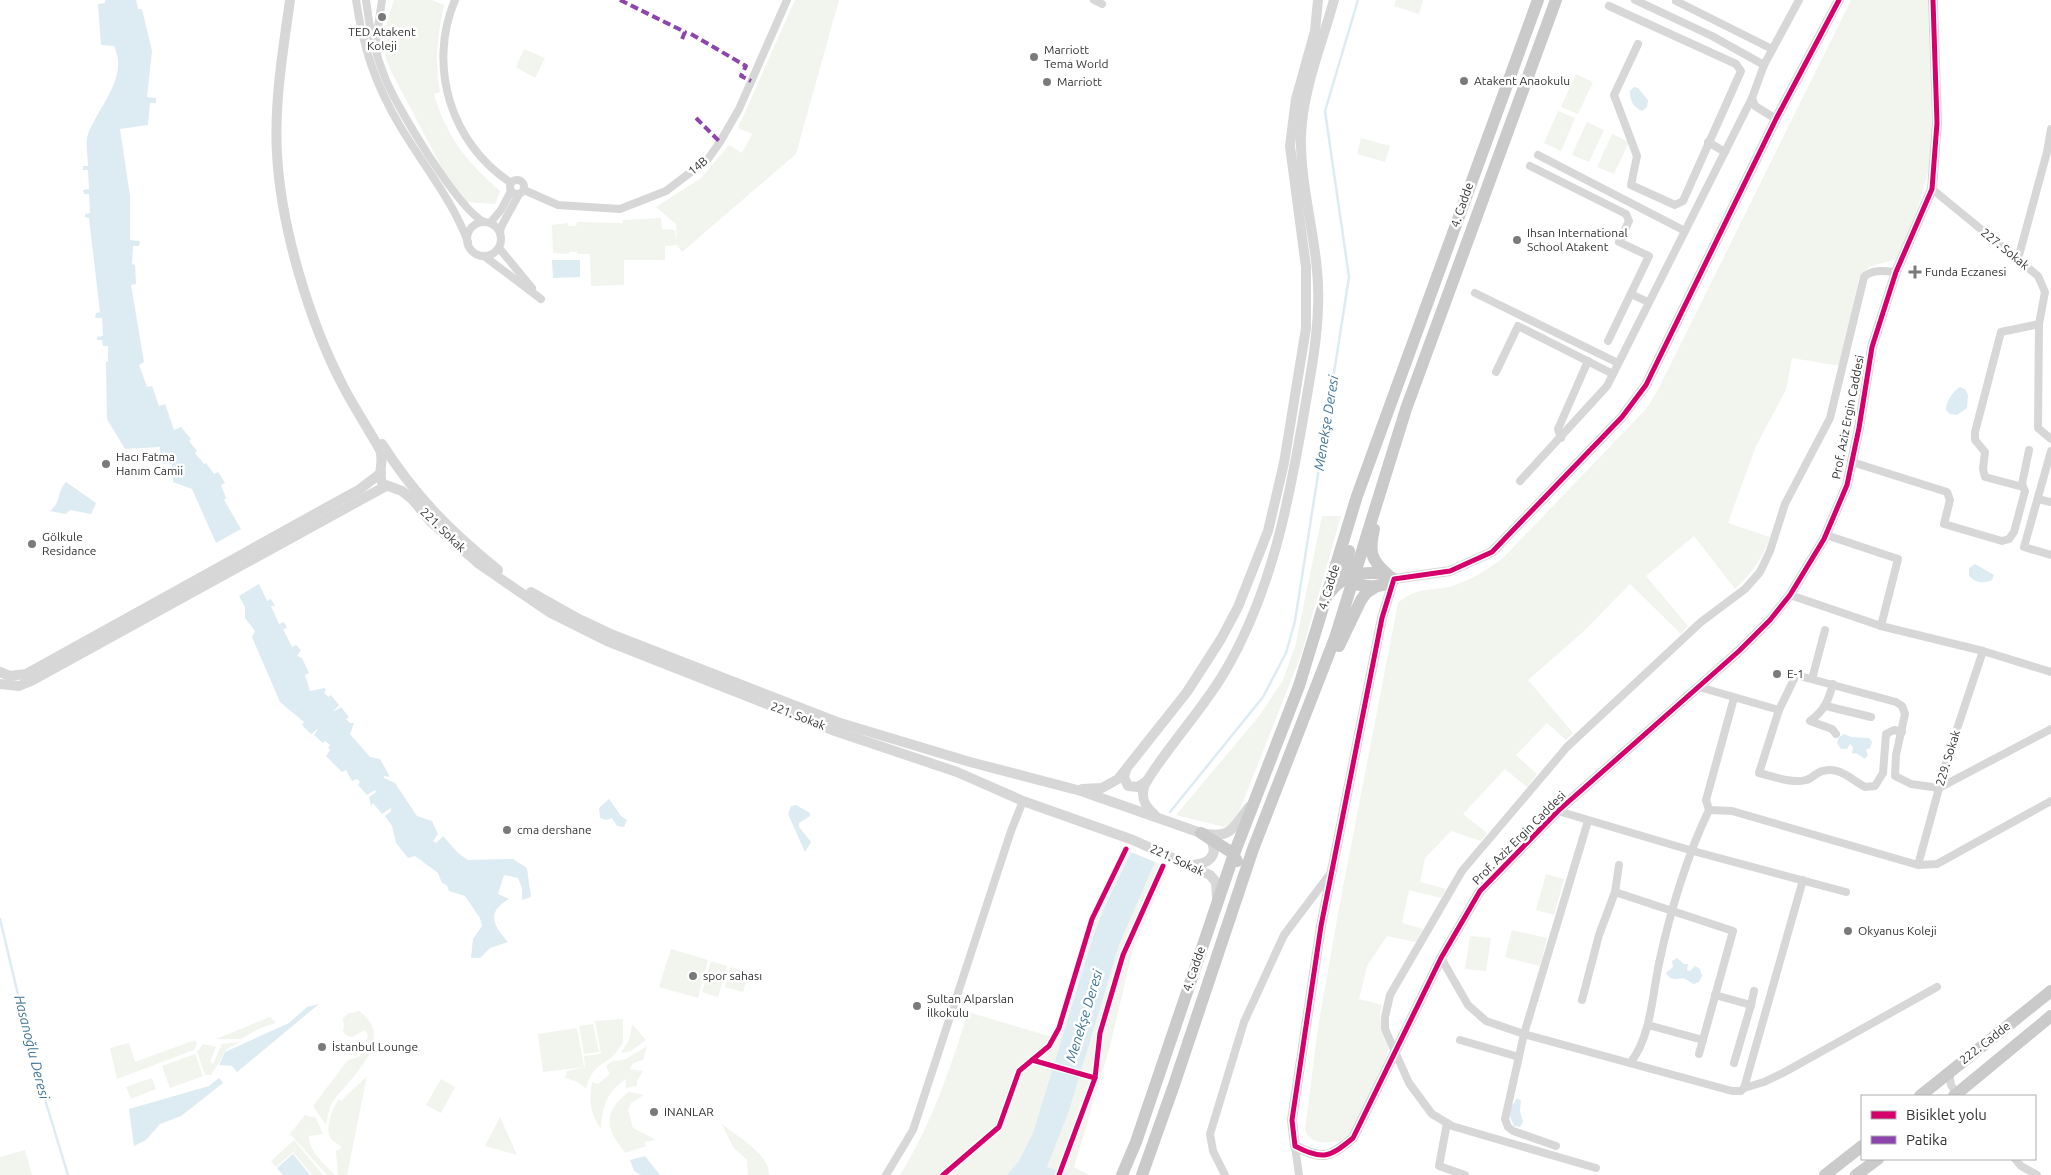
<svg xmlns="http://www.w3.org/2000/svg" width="2051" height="1175" font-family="Ubuntu,sans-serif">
	<rect width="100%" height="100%" fill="#fff"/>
	<g fill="#f1f5ed">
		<path d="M 394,0 L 432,0 L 444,5 C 437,39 435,57 440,92 L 434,94 C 446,137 467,162 500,191 L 495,204 L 466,202 L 444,172 L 390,69 L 385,56 L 386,44 L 387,22 Z"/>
		<polygon points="795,0 839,0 796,154 682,252 677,245 665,246 665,260 624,260 624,285 591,286 590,254 577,254 577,252 569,252 569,254 553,253 552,225 568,223 568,226 576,226 577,222 623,223 623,220 661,218 662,229 675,230 677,242 676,224 656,207 701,178 729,145 742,153 752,134 738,128"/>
		<polygon points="1396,0 1423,0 1419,14 1394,6"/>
		<path d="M 1851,0 L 1928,0 L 1932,139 L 1930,166 L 1915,217 L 1896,259 L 1869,267 L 1859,277 L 1840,366 L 1792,358 L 1786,390 L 1756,446 L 1728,523 L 1770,537 C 1762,559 1752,573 1735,589 L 1694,536 L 1646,576 L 1688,626 L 1681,634 L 1630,584 L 1583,632 L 1528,680 L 1573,733 L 1566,740 L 1547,723 L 1516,755 L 1537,774 L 1527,787 L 1505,769 L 1463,814 L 1487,833 L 1481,841 L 1451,831 L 1425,858 L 1420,882 L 1446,889 L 1441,898 L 1409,890 L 1402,923 L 1423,929 L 1416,942 L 1387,936 L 1367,966 L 1359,999 L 1382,1005 C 1375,1028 1390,1033 1388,1049 C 1387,1062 1356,1125 1348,1137 C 1335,1144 1309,1147 1305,1129 L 1318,1027 L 1339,908 L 1398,603 C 1417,586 1430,592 1452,586 C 1471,580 1487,570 1503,558 L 1646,409 L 1658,390 Z"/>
		<polygon points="524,49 545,58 535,78 516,67"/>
		<polygon points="1576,74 1593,82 1578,114 1561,107"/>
		<polygon points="1558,111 1575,118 1561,151 1544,143"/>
		<polygon points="1587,122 1604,130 1589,162 1572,155"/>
		<polygon points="1612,134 1629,142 1614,174 1597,167"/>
		<polygon points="1361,138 1390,146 1385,162 1357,154"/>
		<polygon points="1322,516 1341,516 1301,655 1237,817 1232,824 1224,827 1176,815 1260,715 1283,680 1295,647"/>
		<path d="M 1123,848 L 1131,852 L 1104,908 L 1093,936 L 1033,1133 L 1019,1161 L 1007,1175 L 900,1175 C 932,1124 950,1069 968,1012 L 1052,1037 L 1090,918 Z"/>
		<polygon points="1155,862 1168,868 1133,949 1109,1050 1074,1167 1089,1175 1069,1175 1047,1167 1069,1111 1119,945"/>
		<polygon points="1546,874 1564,879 1554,915 1536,910"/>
		<polygon points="1512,930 1547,938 1540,966 1505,957"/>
		<polygon points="1470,936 1491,938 1486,971 1465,969"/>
		<polygon points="671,949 708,960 698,998 659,987"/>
		<polygon points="711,961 727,966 718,997 702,992"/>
		<polygon points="730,967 749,972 743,992 725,987"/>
		<path d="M 359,1011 C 399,1040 349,1078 332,1103 C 328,1109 328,1118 326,1125 L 313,1106 L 348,1060 L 359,1057 L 368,1036 L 365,1030 L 352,1037 L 345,1035 L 343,1030 L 344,1026 L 343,1019 L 347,1014 Z"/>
		<polygon points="270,1017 276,1023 260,1028 241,1039 216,1039"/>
		<path d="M 623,1019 L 623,1043 C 619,1047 617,1053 613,1056 C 597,1068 592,1068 586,1089 L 578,1082 L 565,1078 L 567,1071 L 585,1067 L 584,1056 L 601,1054 L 595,1021 Z"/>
		<polygon points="593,1024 599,1052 584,1054 579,1026"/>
		<polygon points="632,1024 646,1040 631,1051 621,1053 630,1038"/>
		<polygon points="577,1028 584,1067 543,1072 538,1034"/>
		<polygon points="195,1040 197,1044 194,1050 117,1079 110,1048 129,1043 135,1062"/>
		<polygon points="240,1042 227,1049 211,1075 205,1075 197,1052 203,1044 216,1047 210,1062 213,1064 222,1044"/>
		<path d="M 647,1046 L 643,1060 L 633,1063 L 630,1069 L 643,1071 L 637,1081 L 637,1086 L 626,1088 L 626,1079 C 607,1091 602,1107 601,1129 C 590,1113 589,1101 592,1082 L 598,1084 L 610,1074 L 606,1066 L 611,1062 L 626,1059 Z"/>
		<polygon points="195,1054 203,1076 170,1088 162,1066"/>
		<path d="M 367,1076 L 347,1175 L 338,1175 L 336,1151 L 342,1148 C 339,1144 335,1143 332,1140 C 323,1130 333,1108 339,1099 L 341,1101 Z"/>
		<polygon points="152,1078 156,1089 131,1099 126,1087"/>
		<polygon points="441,1079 455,1087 441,1113 426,1105"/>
		<path d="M 629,1092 L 644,1095 L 631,1103 L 628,1110 L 633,1128 L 656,1140 L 644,1142 L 646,1146 L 625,1153 C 621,1146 614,1139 612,1133 C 605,1115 615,1102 629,1092 Z"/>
		<path d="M 305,1115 L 316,1118 L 323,1134 L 309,1136 C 308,1151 325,1165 335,1175 L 327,1175 L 290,1134 Z"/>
		<polygon points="500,1117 517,1155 485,1146"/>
		<path d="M 722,1124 C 736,1136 770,1154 769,1175 L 748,1175 L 747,1160 L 733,1147 Z"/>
		<polygon points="294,1140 323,1175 312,1175 293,1152 276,1167 271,1161"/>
		<polygon points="25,1150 32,1175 0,1175 0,1157"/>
	</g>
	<g fill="#ddebf3">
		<path d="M 105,0 L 136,0 L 138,9 L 142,9 L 152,51 L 147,97 L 156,98 L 156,103 L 150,103 L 148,125 L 120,129 L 130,196 L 130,240 L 140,241 L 139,246 L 133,246 L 132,264 L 135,265 L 136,284 L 131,285 L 144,362 L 139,365 L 147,387 L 152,386 L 159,406 L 165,404 L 174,430 L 181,427 L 191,439 L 189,441 L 197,451 L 195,453 L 204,464 L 206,463 L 214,474 L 218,472 L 225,483 L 221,485 L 226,498 L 224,500 L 241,529 L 216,543 L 192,489 L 173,482 L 172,464 L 161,464 L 160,447 L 125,449 L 107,419 L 106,362 L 108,361 L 108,346 L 103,346 L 102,340 L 97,340 L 97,337 L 103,336 L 102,318 L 95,318 L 96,313 L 100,312 L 89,218 L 85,217 L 85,214 L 90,213 L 89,194 L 84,194 L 83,190 L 89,189 L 88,170 L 83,170 L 83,166 L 88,166 C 88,156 85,143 88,134 C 99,106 129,77 114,46 L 101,45 L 98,4 L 105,3 Z"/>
		<path d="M 1634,87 L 1638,88 L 1648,100 L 1647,107 L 1642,111 C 1633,106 1630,102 1630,91 Z"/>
		<polygon points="552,260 580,260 580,277 553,278"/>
		<path d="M 1960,387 L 1965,389 L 1968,395 L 1967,408 L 1957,415 L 1950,414 L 1946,410 C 1946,401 1953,391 1960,387 Z"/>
		<path d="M 66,482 L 96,503 L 91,514 L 70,510 L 66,514 L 50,511 C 61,503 57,491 66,482 Z"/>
		<path d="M 1975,564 L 1994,575 L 1992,580 C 1983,584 1976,583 1969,576 L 1969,568 Z"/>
		<path d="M 259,584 L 267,601 L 271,599 L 275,606 L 271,606 L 279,624 L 284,622 L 287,628 L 283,629 L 292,647 L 296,645 L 301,650 L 297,656 L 302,658 L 309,673 L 305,675 L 310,691 L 325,688 L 326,690 L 324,692 L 328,697 L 331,695 L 339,705 L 333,712 L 341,707 L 349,717 L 346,719 L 350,723 L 354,723 L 350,734 L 370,757 L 380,759 L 389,775 L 389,777 L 384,776 L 384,778 L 395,783 L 417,816 L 432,821 L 438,834 L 433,841 L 436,843 L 443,836 L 458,853 L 468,860 L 513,859 L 527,868 L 531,897 L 522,900 L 522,888 L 518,878 L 504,875 L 498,894 L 509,899 C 486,912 493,925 508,942 L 490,948 L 480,958 L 471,958 L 473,939 L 482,926 L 480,918 L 465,896 L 449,891 L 447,885 L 442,883 L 438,873 L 415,856 L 408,858 L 396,843 L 392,826 L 385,816 L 391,811 L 391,808 L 382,814 L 373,803 L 371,806 L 369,797 L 376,792 L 375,790 L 367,795 L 358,785 L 360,782 L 357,779 L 352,781 L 346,770 L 342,772 L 326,756 L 330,750 L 328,748 L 330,745 L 325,741 L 323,743 L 314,735 L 319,728 L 311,734 L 302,725 L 304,722 L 280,702 L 252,637 L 255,631 L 245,618 L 245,607 L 239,596 Z"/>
		<polygon points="1844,734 1851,737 1869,738 1872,742 1870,748 1866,750 1868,755 1865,759 1856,753 1852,754 1853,747 1850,744 1847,749 1841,749 1837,743 1839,737"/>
		<polygon points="609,799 621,816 627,820 624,827 617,826 612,818 606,820 600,818 599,808"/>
		<polygon points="796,805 810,813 810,816 799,823 799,827 811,842 805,852 788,814 791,806"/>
		<polygon points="1131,852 1155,862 1119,945 1069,1111 1047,1167 1069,1175 1007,1175 1019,1161 1033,1133 1093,936 1104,908"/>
		<path d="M 1677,958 L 1684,964 L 1688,964 L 1687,970 L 1690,971 L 1695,966 L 1700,969 L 1702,976 L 1699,982 L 1694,984 L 1683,978 C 1675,980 1670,980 1666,973 L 1673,967 L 1672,961 Z"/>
		<polygon points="319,1004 237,1072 232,1066 219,1065 225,1052 289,1023 307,1007"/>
		<polygon points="219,1078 223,1083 181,1116 160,1124 146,1140 134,1146 129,1109 209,1086"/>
		<polygon points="1517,1098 1521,1101 1520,1111 1523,1122 1520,1127 1514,1126 1508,1112"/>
		<polygon points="293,1154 310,1175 283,1175 277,1168"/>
		<polygon points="645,1156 660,1175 641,1175 634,1171 630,1160"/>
	</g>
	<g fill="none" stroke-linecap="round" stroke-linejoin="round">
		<g stroke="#ddebf3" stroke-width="2.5">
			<polyline points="1170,812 1263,697 1286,653 1295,621 1349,277 1325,111 1358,0"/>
			<polyline points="0,919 36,1070 68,1175"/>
		</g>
		<g stroke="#d7d7d7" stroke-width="8">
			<path d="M 356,0 C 363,47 375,84 400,126 C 423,165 452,199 468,242"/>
			<path d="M 366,0 C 369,27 375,53 385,78 C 397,108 458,209 484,222"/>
			<path d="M 455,0 C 427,66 451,144 511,183"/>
			<polyline points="1094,0 1102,4"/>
			<polyline points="1635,0 1712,36 1764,65 1752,98 1755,106 1776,119"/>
			<polyline points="1676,1 1772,49"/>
			<polyline points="1609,6 1736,64 1741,71 1683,201 1675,205 1631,185 1637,156 1614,95 1638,44"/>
			<polyline points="376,41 382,0"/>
			<polyline points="1764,65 1799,0"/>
			<polyline points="1708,142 1725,152"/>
			<polyline points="1538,155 1685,231"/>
			<polyline points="1530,166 1626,214 1629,221 1619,242 1649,256 1608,341"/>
			<circle cx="517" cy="187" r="7"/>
			<polyline points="1932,189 2038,276 2045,292 2039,324 2038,428 2051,439"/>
			<polyline points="524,190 558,205 620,209 666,191 708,159 720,142 739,109 787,0"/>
			<circle cx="484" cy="239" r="17"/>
			<polyline points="490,223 501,210 511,191"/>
			<polyline points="500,233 501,227 519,194"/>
			<polyline points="499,248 532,288"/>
			<polyline points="484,256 541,299"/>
			<polyline points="2018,259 2047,152 2051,129"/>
			<polyline points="1475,293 1618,363"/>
			<polyline points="1631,294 1648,302"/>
			<polyline points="1496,372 1518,326 1613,374"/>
			<polyline points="1561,438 1558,429 1588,361"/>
			<polyline points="2051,451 2024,547 2051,555"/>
			<polyline points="1852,462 1947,492 1950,500 1944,524 2002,541 2009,539 2014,532 2025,491 2022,484 2029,450"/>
			<polyline points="1520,481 1607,386 1752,98"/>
			<polyline points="2023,487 1985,477 1983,469 1985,452 1975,440 1975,432 2001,332 2039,324"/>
			<polyline points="2038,499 2051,502"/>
			<polyline points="1826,535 1898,559 1881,626"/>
			<polyline points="1790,595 1881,626 1983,651 2051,672"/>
			<polyline points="1812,679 1825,630"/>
			<path d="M 1833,684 C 1828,701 1825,710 1810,721 L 1832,729 L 1836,734"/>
			<path d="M 1699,687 L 1779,710 L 1759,773 C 1772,776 1792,784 1806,780 C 1812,779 1816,772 1823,771 C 1839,766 1852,780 1865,787 L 1875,786 L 1883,773 L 1886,734 L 1894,730 L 1902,732"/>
			<polyline points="1826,706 1871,717"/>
			<polyline points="1779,710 1796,675 1896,702 1902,706 1905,714 1896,755 1895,776 1911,784 1939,788 2051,729"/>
			<polyline points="1709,810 1732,811 1918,865 1937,864 2051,801"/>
			<polyline points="1558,811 1693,851 1846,892"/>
			<polyline points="1918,865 1947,759 1983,651"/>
			<polyline points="1615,892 1733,931 1699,1054"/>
			<polyline points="1441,958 1468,1005 1486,1021 1524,1034 1732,1091 1741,1091 1744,1088 1803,880"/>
			<polyline points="1715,995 1751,1005 1734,1063"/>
			<polyline points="1582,1000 1599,935 1615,892 1619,865"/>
			<polyline points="1751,1005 1754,991"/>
			<polyline points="1648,1025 1703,1040"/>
			<polyline points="1460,1040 1519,1057"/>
			<path d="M 1631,1062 C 1652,1034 1652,993 1660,959 C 1670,912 1688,853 1709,810 L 1706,800 L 1734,698"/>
			<polyline points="1949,1072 1951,1085 1958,1096"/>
			<polyline points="1744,1088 1764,1082 1783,1073 1937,987"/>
			<polyline points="1447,1123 1439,1166 1465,1175"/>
			<polyline points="1295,1146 1299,1175"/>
			<polyline points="1556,1146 1513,1131 1508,1127 1505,1119 1524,1034 1588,821"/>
			<polyline points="2015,1159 2021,1166 2037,1175"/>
			<path d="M 1596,1168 L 1452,1126 L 1432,1114 L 1409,1083 L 1385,1029 L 1385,1017 L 1390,995 L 1462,871 L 1567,747 L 1701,622 L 1745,589 L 1760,572 L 1770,551 L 1785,504 L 1830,418 L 1864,277 C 1872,269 1885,271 1896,272"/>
			<polyline points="886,1175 913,1130 1011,831 1023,801"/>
			<polyline points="1225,1175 1213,1151 1210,1134 1244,1022 1284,935 1330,874"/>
		</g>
		<g stroke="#d7d7d7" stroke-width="10">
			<path d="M 290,0 C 283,51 274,103 277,154 C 281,227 309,321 343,386 C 354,407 367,427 379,448 C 386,459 376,474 383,484 L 402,491 L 412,499 L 431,522 L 479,564 L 549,612 L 607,641 L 835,731 L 957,772 L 1023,801 L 1133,840 L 1210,875 L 1216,882 L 1217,898"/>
			<path d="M 1839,0 L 1776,119 L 1646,385 L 1622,417 L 1492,552 L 1450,571 L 1394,579 L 1382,618 L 1321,926 L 1292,1120 L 1295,1146 C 1323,1161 1330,1157 1353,1138 L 1441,958 L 1480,891 L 1558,811 L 1739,651 L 1770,620 L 1790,595 L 1824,539 L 1847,485 L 1859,428 L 1872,347 L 1896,272 L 1932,189 L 1937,123 L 1933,0"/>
			<path d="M 382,444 C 416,497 450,531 498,570"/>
			<path d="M 531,592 L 579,619 L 613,635 L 837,722 L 970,762 L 1081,791 L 1201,833 C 1232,840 1233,827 1249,807"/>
			<polyline points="0,672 10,676 26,674 360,489 381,473"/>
			<polyline points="0,684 19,686 31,681 386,486"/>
			<polyline points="1126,770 1124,777 1128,786 1138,787 1147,781"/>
			<polyline points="1082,789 1102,788 1118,779 1187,692 1221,639 1238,607 1268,531 1284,463 1306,328 1306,267 1290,146 1296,99 1315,31 1318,0"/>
			<path d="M 1155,815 C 1144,806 1140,797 1145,784 C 1169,744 1203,710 1227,668 C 1271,591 1288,506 1303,419 C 1309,382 1317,345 1318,307 C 1321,250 1300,194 1301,137 C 1302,91 1322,44 1334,0"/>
			<path d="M 1193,865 C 1208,864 1219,856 1211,840"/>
		</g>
		<g stroke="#cacaca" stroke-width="12">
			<path d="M 1374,529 C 1369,552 1370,559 1388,575"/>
			<path d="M 1330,592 C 1344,574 1374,567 1394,579 C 1384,589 1365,587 1351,583 C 1349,580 1347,578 1345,575 L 1349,551"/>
			<polyline points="1339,646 1361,600 1366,593 1377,586"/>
			<polyline points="1201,833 1231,852 1237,861"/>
			<polyline points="1920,1096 2051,991"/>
			<polyline points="1954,1096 2051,1016"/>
			<polyline points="1122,1175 1136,1142 1234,854 1299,686 1357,496 1538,0"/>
			<polyline points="1142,1175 1174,1085 1253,849 1335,638 1406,409 1556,0"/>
			<polyline points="1825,1175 1862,1146"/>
			<polyline points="1856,1175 1878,1159"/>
		</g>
		<g stroke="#8e44ad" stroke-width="4" stroke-dasharray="8 4" stroke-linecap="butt">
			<polyline points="620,0 685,32 682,39"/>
			<polyline points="691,34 746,66 741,76 751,81"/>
			<polyline points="696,118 720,142"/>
		</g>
		<defs>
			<g id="cycleway">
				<path d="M 1839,0 L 1776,119 L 1646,385 L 1622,417 L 1492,552 L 1450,571 L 1394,579 L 1382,618 L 1321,926 L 1292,1120 L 1295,1146 C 1323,1161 1330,1157 1353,1138 L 1441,958 L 1480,891 L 1558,811 L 1739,651 L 1770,620 L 1790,595 L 1824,539 L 1847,485 L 1859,428 L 1872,347 L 1896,272 L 1932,189 L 1937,123 L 1933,0"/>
				<polyline points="1032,1060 1095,1078 1059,1175"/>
				<polyline points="1095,1078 1100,1033 1123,955 1163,866"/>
				<polyline points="943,1175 999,1127 1019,1071 1049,1046 1059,1028 1092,919 1126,849"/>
			</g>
		</defs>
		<use href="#cycleway" stroke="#fff" stroke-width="8"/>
		<use href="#cycleway" stroke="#d6006c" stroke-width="5"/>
	</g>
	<g fill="#7a7a7a" stroke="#fff" stroke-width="2">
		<circle cx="382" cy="17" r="5"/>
		<circle cx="1034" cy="57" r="5"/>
		<circle cx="1464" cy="81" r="5"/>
		<circle cx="1047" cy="82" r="5"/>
		<circle cx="1517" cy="240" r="5"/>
		<path d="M1912.5 264.5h5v5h5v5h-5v5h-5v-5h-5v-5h5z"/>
		<circle cx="106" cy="464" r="5"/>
		<circle cx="32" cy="544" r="5"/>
		<circle cx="1777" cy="674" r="5"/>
		<circle cx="507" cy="830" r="5"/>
		<circle cx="1848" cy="931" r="5"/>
		<circle cx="693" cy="976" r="5"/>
		<circle cx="917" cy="1006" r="5"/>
		<circle cx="322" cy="1047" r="5"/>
		<circle cx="654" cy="1112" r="5"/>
	</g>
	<g text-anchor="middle" stroke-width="5" stroke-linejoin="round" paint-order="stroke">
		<g font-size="12" fill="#333" stroke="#fff" text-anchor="start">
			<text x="382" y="36" text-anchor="middle">TED Atakent<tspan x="382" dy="14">Koleji</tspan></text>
			<text x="1044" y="54">Marriott<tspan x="1044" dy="14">Tema World</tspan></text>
			<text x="1474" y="85">Atakent Anaokulu</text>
			<text x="1057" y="86">Marriott</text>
			<text x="1527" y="237">Ihsan International<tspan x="1527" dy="14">School Atakent</tspan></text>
			<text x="1925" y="276">Funda Eczanesi</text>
			<text x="116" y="461">Hacı Fatma<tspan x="116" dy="14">Hanım Camii</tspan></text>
			<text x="42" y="541">Gölkule<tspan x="42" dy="14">Residance</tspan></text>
			<text x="1787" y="678">E-1</text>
			<text x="517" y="834">cma dershane</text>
			<text x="1858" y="935">Okyanus Koleji</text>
			<text x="703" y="980">spor sahası</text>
			<text x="927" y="1003">Sultan Alparslan<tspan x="927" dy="14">İlkokulu</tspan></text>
			<text x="332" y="1051">İstanbul Lounge</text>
			<text x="664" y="1116">INANLAR</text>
		</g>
		<g font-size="12" fill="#333" stroke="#fff">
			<text transform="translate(698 166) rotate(-40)" y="4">14B</text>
			<text transform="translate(1462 205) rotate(-71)" y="4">4. Cadde</text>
			<text transform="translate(2005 249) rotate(39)" y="4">227. Sokak</text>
			<text transform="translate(1848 417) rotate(-79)" y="4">Prof. Aziz Ergin Caddesi</text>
			<text transform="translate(443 530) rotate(44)" y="4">221. Sokak</text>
			<text transform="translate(1329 587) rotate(-73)" y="4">4. Cadde</text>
			<text transform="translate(798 716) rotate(21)" y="4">221. Sokak</text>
			<text transform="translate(1948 758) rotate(-73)" y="4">229. Sokak</text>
			<text transform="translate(1519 838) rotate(-45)" y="4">Prof. Aziz Ergin Caddesi</text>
			<text transform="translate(1177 860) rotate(25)" y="4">221. Sokak</text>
			<text transform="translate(1194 969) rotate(-71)" y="4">4. Cadde</text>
			<text transform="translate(1985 1043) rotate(-38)" y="4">222. Cadde</text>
		</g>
		<g font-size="14" font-style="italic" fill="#3f7597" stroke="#fff">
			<text transform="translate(1326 423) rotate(-81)" y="5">Menekşe Deresi</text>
			<text transform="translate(1084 1016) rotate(-73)" y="5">Menekşe Deresi</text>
			<text transform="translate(32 1047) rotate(76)" y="5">Hasanoğlu Deresi</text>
		</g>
	</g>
	<rect x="1861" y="1095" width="175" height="65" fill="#ffffff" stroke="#adadad"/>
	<rect x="1871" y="1111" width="25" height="8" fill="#d6006c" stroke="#adadad"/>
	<text x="1906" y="1120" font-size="15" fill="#333333">Bisiklet yolu</text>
	<rect x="1871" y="1136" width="25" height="8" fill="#8e44ad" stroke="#adadad"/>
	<text x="1906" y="1145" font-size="15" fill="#333333">Patika</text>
</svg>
